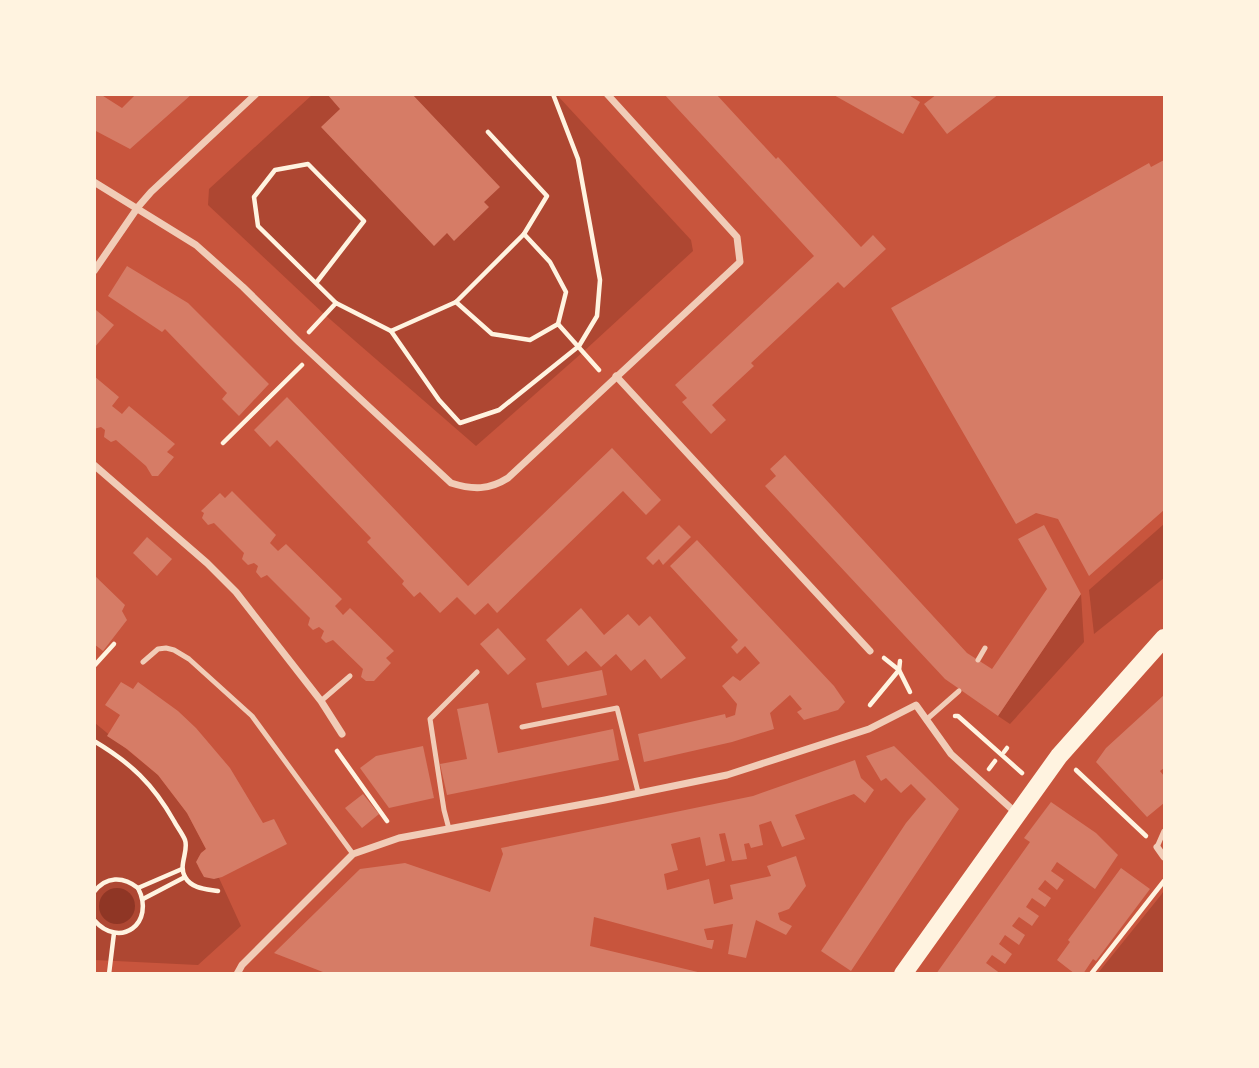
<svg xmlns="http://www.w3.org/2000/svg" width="1259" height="1068" font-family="'DejaVu Sans',sans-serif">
	<rect width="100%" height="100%" fill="#c8553d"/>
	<g fill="#ae4732">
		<polygon points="312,95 557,95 691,240 693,251 583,352 476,446 324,314 208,205 209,189"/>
		<polygon points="1164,524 1164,578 1094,634 1089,590"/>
		<polygon points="1081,594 1084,642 1010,724 998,716"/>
		<path d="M 95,723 L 158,775 L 187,813 L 206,849 C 195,857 195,867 205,877 L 219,878 L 241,926 L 198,965 L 95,960 Z"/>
		<polygon points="1163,892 1164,973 1098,973 1161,895"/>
	</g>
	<circle fill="#8f3625" cx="117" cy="906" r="18"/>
	<g fill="#d67c66">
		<polygon points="94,94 100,94 122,108 136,94 192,94 130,149 94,130"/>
		<polygon points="327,94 412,94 500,187 484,202 489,207 454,241 447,233 434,246 321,127 340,109"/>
		<polygon points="664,94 716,94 776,159 778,157 861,247 873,235 886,249 844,288 838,282 751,363 754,366 712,405 726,420 711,434 682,402 687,398 675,385 814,256"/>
		<polygon points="832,94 907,94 920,102 903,134"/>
		<polygon points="937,94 999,94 947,134 924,104"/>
		<polygon points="1164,160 1164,510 1089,576 1058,519 1036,513 1016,524 891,308 1149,163 1151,167"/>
		<polygon points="127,266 188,303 269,384 239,416 222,399 227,393 165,329 162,332 108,296"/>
		<polygon points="96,310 114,325 94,348 94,311"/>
		<polygon points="94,376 119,397 112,406 122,414 129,406 175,444 167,452 174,457 158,476 152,476 146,466 116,440 111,442 104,437 105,430 101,427 94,429"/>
		<polygon points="287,397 468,586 612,448 661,500 646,515 623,491 497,613 488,603 475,615 457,597 440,613 420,592 414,597 402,584 404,581 367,542 371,538 277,440 270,447 254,430"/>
		<polygon points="785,455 967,653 992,669 1047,589 1018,539 1044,525 1081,594 998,716 945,679 765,486 776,476 770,469"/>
		<polygon points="232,491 276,535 270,543 278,551 286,544 342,599 335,606 343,615 350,608 394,651 386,658 391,663 374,681 366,681 361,677 363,669 333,640 326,643 321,638 324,631 319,627 313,630 308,625 310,618 267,575 261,578 256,572 258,566 254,563 248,565 242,559 244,553 214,523 208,525 202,518 204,513 201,511 220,493 225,498"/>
		<polygon points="679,525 691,537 663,565 659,559 653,565 646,558"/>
		<polygon points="147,537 172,559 157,576 133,553"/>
		<polygon points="697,540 834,686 845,702 838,710 804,720 797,712 802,709 790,695 770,713 774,729 732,742 644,762 638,734 725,714 726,718 735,715 737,704 722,686 733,676 740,681 760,663 745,646 737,654 731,647 738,640 670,566"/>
		<polygon points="94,575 125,605 122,611 127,620 103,651 94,644"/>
		<polygon points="581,608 604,635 628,614 639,626 650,616 686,658 661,679 645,659 631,671 616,654 601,667 586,651 568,666 546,640"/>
		<polygon points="498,628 526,659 508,675 480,644"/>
		<polygon points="602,670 607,695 542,708 536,683"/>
		<polygon points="121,682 133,689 138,682 178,711 196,728 230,768 263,823 274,819 287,844 222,877 214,879 204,877 196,862 201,853 206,849 187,813 158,775 127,749 107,736 120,715 105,705"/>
		<polygon points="1164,695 1164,768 1160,771 1164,776 1164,803 1147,817 1096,762 1106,748"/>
		<polygon points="488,703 498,753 613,729 619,760 447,795 440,764 467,759 457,709"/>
		<polygon points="423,746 434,798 389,808 360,768 376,756"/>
		<polygon points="894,746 959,809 851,971 821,951 906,823 926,799 911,784 901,793 886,778 881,781 866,756"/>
		<polygon points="855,760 861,778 874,790 865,803 854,794 795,815 805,839 782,847 771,821 759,825 763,845 751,848 749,843 744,844 747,859 732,861 725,833 719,834 725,861 706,866 700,837 671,844 678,870 664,874 667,890 709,879 714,904 733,899 730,885 771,876 767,866 796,856 806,886 789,909 778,913 780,920 792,926 786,935 756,920 746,958 728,954 733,924 704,929 707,940 714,940 712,949 594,917 590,946 706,974 328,974 274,953 360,869 405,863 490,892 503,854 501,848 753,796"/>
		<polygon points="363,794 379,814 362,828 345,808"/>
		<polygon points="1051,802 1096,833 1118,855 1095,889 1057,862 1051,871 1064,880 1057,890 1045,880 1038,889 1051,898 1045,907 1032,898 1026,907 1039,916 1032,926 1019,917 1012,926 1025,935 1019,945 1005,935 999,944 1012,954 1005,964 992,955 986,963 1001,974 936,974 1030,842 1024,838"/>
		<polygon points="1121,868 1150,889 1096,961 1093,959 1083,974 1075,974 1057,960 1070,942 1068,940"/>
	</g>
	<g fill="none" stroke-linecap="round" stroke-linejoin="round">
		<g stroke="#fff3e0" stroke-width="4.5">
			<polyline points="524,234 550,262 566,292 558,324"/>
			<polyline points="316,283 364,221 308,164 275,170 254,197 258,226 336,303"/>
			<polyline points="456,302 492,334 530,340 558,324 599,370"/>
			<polyline points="391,331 439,400 460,423 499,410 579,346 597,316 600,280 578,159 553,94"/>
			<polyline points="309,332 336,303 391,331 456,302 524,234 547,196 488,132"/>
			<polyline points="223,443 302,365"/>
			<polyline points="884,658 899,670 910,692"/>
			<polyline points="94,666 114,644"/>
			<polyline points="870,705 899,670 900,661"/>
			<polyline points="955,716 958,716 1022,773"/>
			<path d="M 94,741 C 131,763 153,784 174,821 C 177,827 182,833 185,840 C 189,851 178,865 185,877 C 192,889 206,889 218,891"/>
			<polyline points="337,751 387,821"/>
			<polyline points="1004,752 1007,748"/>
			<polyline points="989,769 995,761"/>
			<polyline points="1076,770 1146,836"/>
			<polyline points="138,888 182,869"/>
			<path d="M 94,892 C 106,876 123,876 138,888 C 156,923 120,950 94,920"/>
			<polyline points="143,899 185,877"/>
			<polyline points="109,974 114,933"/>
			<polyline points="1091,974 1164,881"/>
		</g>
		<g stroke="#f1ccb7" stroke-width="5">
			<polyline points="978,660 985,648"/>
			<polyline points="143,662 158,649 166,648 174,650 189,659 252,716 353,854"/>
			<polyline points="321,701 350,676"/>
			<polyline points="926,720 959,691"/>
			<polyline points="522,727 617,708 638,792"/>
			<polyline points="449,829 444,810 430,719 477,672"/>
			<polyline points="1157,847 1164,831"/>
		</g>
		<g stroke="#f1ccb7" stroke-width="7">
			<path d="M 94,182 L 196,245 L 243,287 L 299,342 L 451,483 C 473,490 489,490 508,478 L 740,262 L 737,237 L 607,94"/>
			<polyline points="94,271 138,207 151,192 256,94"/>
			<polyline points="616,376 870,651"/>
			<polyline points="94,465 207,563 236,592 321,701 342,734"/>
			<polyline points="1157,847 1164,857"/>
			<polyline points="237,974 242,965 353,854 399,838 605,800 727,775 869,729 916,705 951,754 1016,813"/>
		</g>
		<polyline stroke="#fff3e0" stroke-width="18" points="903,974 1059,756 1164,638"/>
	</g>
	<rect width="1259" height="1068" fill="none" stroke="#fff3e0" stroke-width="192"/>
</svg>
